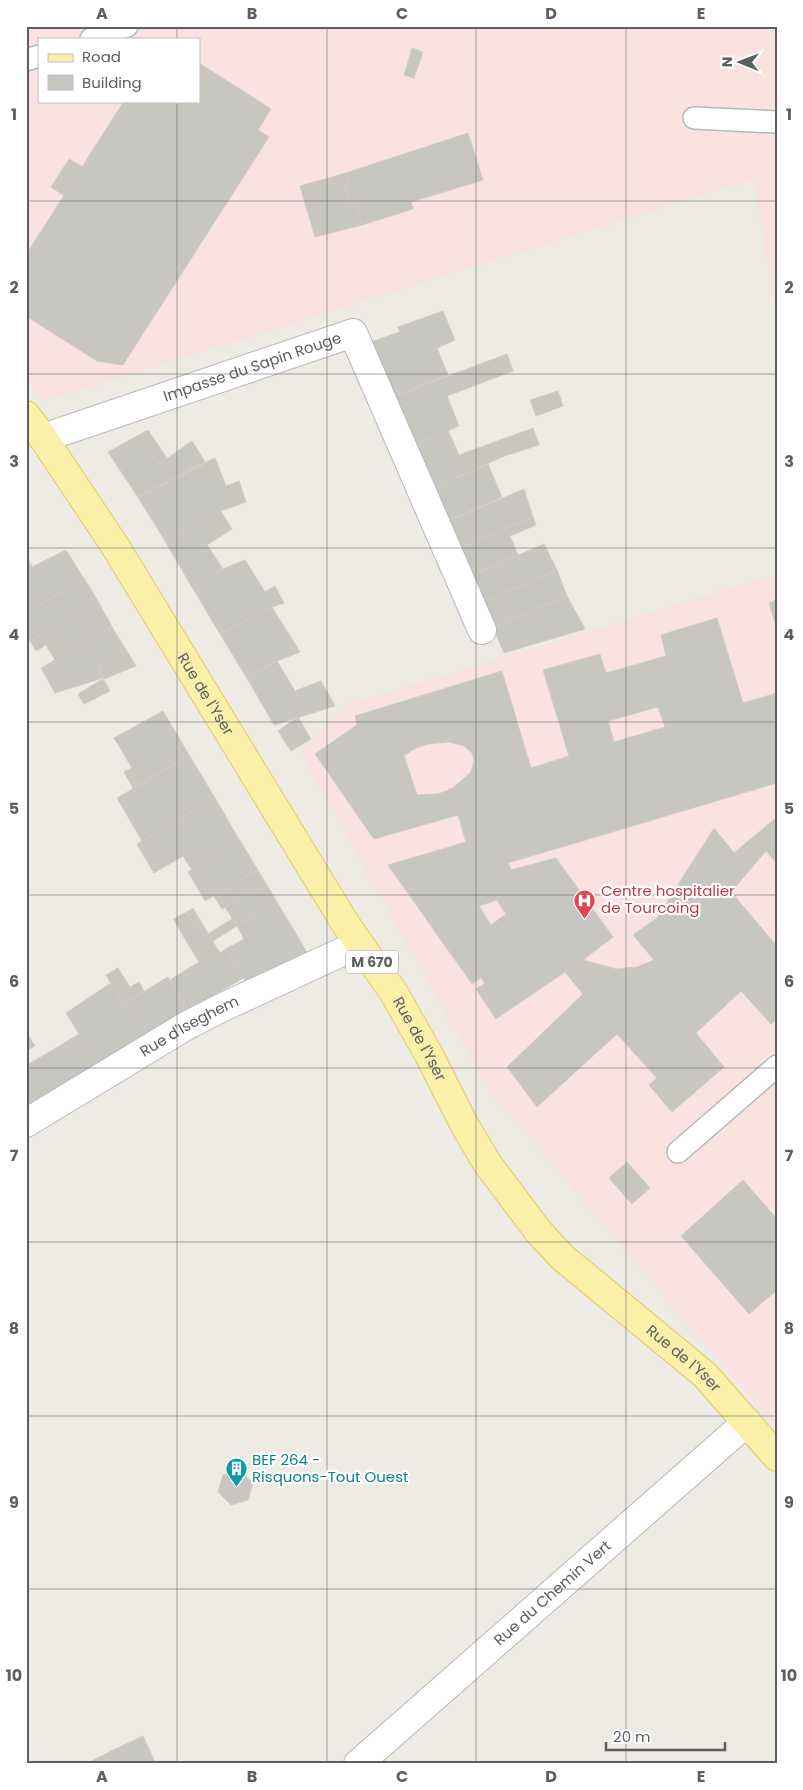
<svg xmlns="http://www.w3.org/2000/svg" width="803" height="1790" font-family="Poppins,sans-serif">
	<rect width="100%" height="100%" fill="#edebe3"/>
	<g fill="#f9e2df" fill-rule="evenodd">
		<path d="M 26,26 L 777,26 L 777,316 L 753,179 L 41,402 L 26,374 ZM 39,39 L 199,39 L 199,101 L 39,101 Z"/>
		<polygon points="777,574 777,1429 488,1088 300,751 348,705"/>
	</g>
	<g fill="#c8c6c0" stroke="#d1cdc1" fill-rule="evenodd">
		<polygon points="412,48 423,52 414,78 404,75"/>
		<polygon points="199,63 271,109 258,130 269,137 123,365 97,361 26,316 26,255 124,101 199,101"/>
		<polygon points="468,133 483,180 411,202 413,209 362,225 355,203 351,205 345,185 349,184 346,173"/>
		<polygon points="69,159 83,167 64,196 51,187"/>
		<polygon points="346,173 349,184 345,185 351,205 355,203 362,225 315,237 300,186"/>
		<polygon points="443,311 455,340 437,348 448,375 392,397 368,343 400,332 398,327"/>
		<polygon points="507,354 513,371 447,396 459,426 413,445 392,397"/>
		<polygon points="558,391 563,406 536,416 530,400"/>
		<polygon points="533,428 539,445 504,456 432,489 413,445 448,430 459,455"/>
		<polygon points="148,430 167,458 158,465 139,435"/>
		<polygon points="139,435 158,465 192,441 205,462 138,497 108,452"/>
		<polygon points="215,458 226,486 239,481 246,502 221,511 165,541 138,497"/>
		<polygon points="488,464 502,497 446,522 432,489"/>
		<polygon points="524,489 533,517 458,549 446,522"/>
		<polygon points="221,511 232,529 207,545 223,569 192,587 165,541"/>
		<polygon points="533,517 536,525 510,536 518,555 470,576 458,549"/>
		<polygon points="544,544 557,570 482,603 470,576"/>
		<polygon points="66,550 85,580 26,612 26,555 32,567"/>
		<polygon points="245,560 265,592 275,586 284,603 272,607 220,634 192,587 223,569"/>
		<polygon points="557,570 567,596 493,628 482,603"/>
		<polygon points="85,580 99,603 30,641 26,634 26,612"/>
		<polygon points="567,596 585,629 504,653 493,628"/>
		<polygon points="777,600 777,629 769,603"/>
		<polygon points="99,603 112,627 55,660 46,645 36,651 30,641"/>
		<polygon points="272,607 300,652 277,661 247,678 220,634"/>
		<path d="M 717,618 L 743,703 L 777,693 L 777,783 L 508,863 L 511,870 L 556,858 L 613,937 L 583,960 L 616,969 L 637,967 L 654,960 L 633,935 L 657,918 L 714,828 L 734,853 L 777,817 L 777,864 L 766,851 L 731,892 L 777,946 L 777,1019 L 771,1024 L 741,991 L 696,1033 L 724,1067 L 672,1112 L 649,1085 L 657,1078 L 617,1034 L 537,1107 L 507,1067 L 583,994 L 565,972 L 496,1019 L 476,989 L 485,983 L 481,978 L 472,984 L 388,865 L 466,842 L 458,815 L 374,839 L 315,754 L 357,725 L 355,716 L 502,671 L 531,768 L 569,756 L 543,670 L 600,654 L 606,673 L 666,656 L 661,635 ZM 658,707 L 665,727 L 614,742 L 608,721 ZM 448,742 L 464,746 L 473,754 L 474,762 L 471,772 L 453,788 L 438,794 L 417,795 L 404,756 L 414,749 L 428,744 ZM 497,900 L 506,914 L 491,925 L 479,906 Z"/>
		<polygon points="112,627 126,650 98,667 103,678 55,693 41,668"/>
		<polygon points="126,650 136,666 104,679 98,667"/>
		<polygon points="277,661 295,691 321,681 335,706 274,725 247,678"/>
		<polygon points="103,679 110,691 84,704 78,694"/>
		<polygon points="163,711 189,755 133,788 124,772 132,768 114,738"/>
		<polygon points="298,717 311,739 291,751 278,731"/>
		<polygon points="189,755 215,798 142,841 117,798"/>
		<polygon points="215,798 240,841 192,870 183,856 154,873 137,844"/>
		<polygon points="240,841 258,870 205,901 188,872"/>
		<polygon points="258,870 266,884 236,901 228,887"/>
		<polygon points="266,884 277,902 237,926 225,907"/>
		<polygon points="228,887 236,901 222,909 214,896"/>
		<polygon points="277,902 308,954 266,975 245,981 226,949 244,939 237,926"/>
		<polygon points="193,908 201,922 195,926 187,912"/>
		<polygon points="187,912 195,926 201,922 220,953 226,949 243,978 189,1011 170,980 199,962 173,919"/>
		<polygon points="232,919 237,926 213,941 208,934"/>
		<polygon points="118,968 130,987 117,994 106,975"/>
		<polygon points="168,977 189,1011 144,1038 123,1004"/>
		<polygon points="139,982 144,991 123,1004 117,994"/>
		<polygon points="111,983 144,1037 98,1065 66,1013"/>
		<polygon points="26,1032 35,1046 26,1051"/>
		<polygon points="79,1034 98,1065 38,1101 26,1082 26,1066"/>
		<polygon points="26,1082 38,1101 26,1108"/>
		<polygon points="627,1162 650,1188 632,1204 609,1178"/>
		<polygon points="743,1180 777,1219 777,1290 749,1314 681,1236"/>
		<polygon points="240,1471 253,1483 248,1500 231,1505 218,1492 223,1475"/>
		<polygon points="143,1736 156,1764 110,1764 105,1754"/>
		<polygon points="105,1754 110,1764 86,1764"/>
	</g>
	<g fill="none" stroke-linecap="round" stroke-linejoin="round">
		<defs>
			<g id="service">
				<polyline points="91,39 127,26"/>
				<polyline points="26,60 39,56"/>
				<polyline points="694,118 777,122"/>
				<polyline points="678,1152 777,1066"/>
			</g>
			<g id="minor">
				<path id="s1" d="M 43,438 L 353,333 L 482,630"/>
				<path id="s2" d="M 26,1123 L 186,1026 L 221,1008 L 359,944"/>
				<path id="s3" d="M 358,1764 L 747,1422"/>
			</g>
			<g id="primary">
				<path id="s4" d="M 26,415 L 43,438 L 115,546 L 345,923 L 394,993 L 429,1055 L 465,1126 L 487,1163 L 538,1231 L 562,1257 L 705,1375 L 777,1457"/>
			</g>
		</defs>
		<use href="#service" stroke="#b5b8bc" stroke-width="24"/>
		<use href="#minor" stroke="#b5b8bc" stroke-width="30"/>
		<use href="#primary" stroke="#e9c760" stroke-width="30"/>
		<use href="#service" stroke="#fff" stroke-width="21"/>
		<use href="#minor" stroke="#fff" stroke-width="28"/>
		<use href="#primary" stroke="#faf0aa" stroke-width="28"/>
	</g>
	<path fill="none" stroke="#5b5e62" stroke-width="1" stroke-opacity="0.55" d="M 177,26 L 177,39M 327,26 L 327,1764M 476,26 L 476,1764M 626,26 L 626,1764M 177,101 L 177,1764M 26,201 L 777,201M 26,374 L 777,374M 26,548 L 777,548M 26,722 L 777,722M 26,895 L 777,895M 26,1068 L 777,1068M 26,1242 L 777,1242M 26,1416 L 777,1416M 26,1589 L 777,1589"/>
	<defs>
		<symbol id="hospital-pin" viewBox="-11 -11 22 30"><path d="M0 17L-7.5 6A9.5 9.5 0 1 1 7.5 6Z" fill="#e0444e" stroke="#fff"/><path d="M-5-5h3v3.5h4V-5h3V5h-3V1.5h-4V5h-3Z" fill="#fff"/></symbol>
		<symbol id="building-pin" viewBox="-11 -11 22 30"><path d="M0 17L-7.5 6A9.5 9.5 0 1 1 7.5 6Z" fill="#0f9aa8" stroke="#fff"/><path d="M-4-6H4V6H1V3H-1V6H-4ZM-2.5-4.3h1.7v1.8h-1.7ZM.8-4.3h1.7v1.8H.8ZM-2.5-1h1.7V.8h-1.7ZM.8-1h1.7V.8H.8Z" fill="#fff"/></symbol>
	</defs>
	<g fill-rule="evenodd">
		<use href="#hospital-pin" x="572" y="888" width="25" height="34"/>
		<use href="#building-pin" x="224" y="1456" width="25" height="34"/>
	</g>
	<g text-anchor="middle" stroke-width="4.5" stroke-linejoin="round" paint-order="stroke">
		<rect fill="#fff" stroke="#8c8e91" stroke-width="1" x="346" y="950.5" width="52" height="23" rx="4"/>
		<g font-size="14" font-weight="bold" fill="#5b5e62">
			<text x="372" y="967">M 670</text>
		</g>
		<g font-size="15" fill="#5b5e62" stroke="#fff">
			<text dy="5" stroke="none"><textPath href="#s1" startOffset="221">Impasse du Sapin Rouge</textPath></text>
			<text dy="5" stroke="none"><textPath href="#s4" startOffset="332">Rue de l'Yser</textPath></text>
			<text dy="5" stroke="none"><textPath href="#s2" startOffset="190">Rue d'Iseghem</textPath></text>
			<text dy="5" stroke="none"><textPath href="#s4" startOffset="738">Rue de l'Yser</textPath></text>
			<text dy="5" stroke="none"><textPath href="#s4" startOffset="1158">Rue de l'Yser</textPath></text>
			<text dy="5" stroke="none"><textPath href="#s3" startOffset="259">Rue du Chemin Vert</textPath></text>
		</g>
		<g font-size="15" fill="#be3a42" stroke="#fff" text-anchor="start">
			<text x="601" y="896">Centre hospitalier<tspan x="601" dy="17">de Tourcoing</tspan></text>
		</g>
		<g font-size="15" fill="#0d838f" stroke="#fff" text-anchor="start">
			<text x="252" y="1465">BEF 264 -<tspan x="252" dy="17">Risquons-Tout Ouest</tspan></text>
		</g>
	</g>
	<rect width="803" height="1790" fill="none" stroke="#ffffff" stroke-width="55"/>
	<rect x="38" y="38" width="162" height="65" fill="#ffffff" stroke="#bdbfc0"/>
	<rect x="48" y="54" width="25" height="8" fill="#faf0aa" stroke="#bdbfc0"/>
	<text x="82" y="62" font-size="15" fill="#5b5e62">Road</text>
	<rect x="48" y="75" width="25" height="15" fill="#c8c6c0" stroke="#bdbfc0"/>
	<text x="82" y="88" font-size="15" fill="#5b5e62">Building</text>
	<g transform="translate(740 62) rotate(271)" stroke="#ffffff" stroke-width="4" paint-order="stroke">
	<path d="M0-4L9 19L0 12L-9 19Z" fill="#5b5e62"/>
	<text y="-8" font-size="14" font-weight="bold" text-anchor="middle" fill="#5b5e62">N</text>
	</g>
	<path d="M606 1742v8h119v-8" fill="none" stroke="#5b5e62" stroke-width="2.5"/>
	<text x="613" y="1742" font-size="15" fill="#5b5e62" stroke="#ffffff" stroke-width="4" paint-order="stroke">20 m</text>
	<rect x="28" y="28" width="748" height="1734" fill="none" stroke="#5b5e62" stroke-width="2"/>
	<g font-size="16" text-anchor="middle" font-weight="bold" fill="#5b5e62">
		<text x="102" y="19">A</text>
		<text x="252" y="19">B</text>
		<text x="402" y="19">C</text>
		<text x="551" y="19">D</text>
		<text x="701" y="19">E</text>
		<text x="14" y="120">1</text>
		<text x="789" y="120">1</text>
		<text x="14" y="293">2</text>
		<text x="789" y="293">2</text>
		<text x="14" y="467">3</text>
		<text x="789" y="467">3</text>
		<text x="14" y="640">4</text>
		<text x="789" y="640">4</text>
		<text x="14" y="814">5</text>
		<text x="789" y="814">5</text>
		<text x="14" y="987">6</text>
		<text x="789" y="987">6</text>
		<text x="14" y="1161">7</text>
		<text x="789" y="1161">7</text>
		<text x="14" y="1334">8</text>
		<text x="789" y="1334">8</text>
		<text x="14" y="1508">9</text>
		<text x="789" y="1508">9</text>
		<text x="14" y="1681">10</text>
		<text x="789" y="1681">10</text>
		<text x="102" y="1782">A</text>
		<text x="252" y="1782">B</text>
		<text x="402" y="1782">C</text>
		<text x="551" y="1782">D</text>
		<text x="701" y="1782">E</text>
	</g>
</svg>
